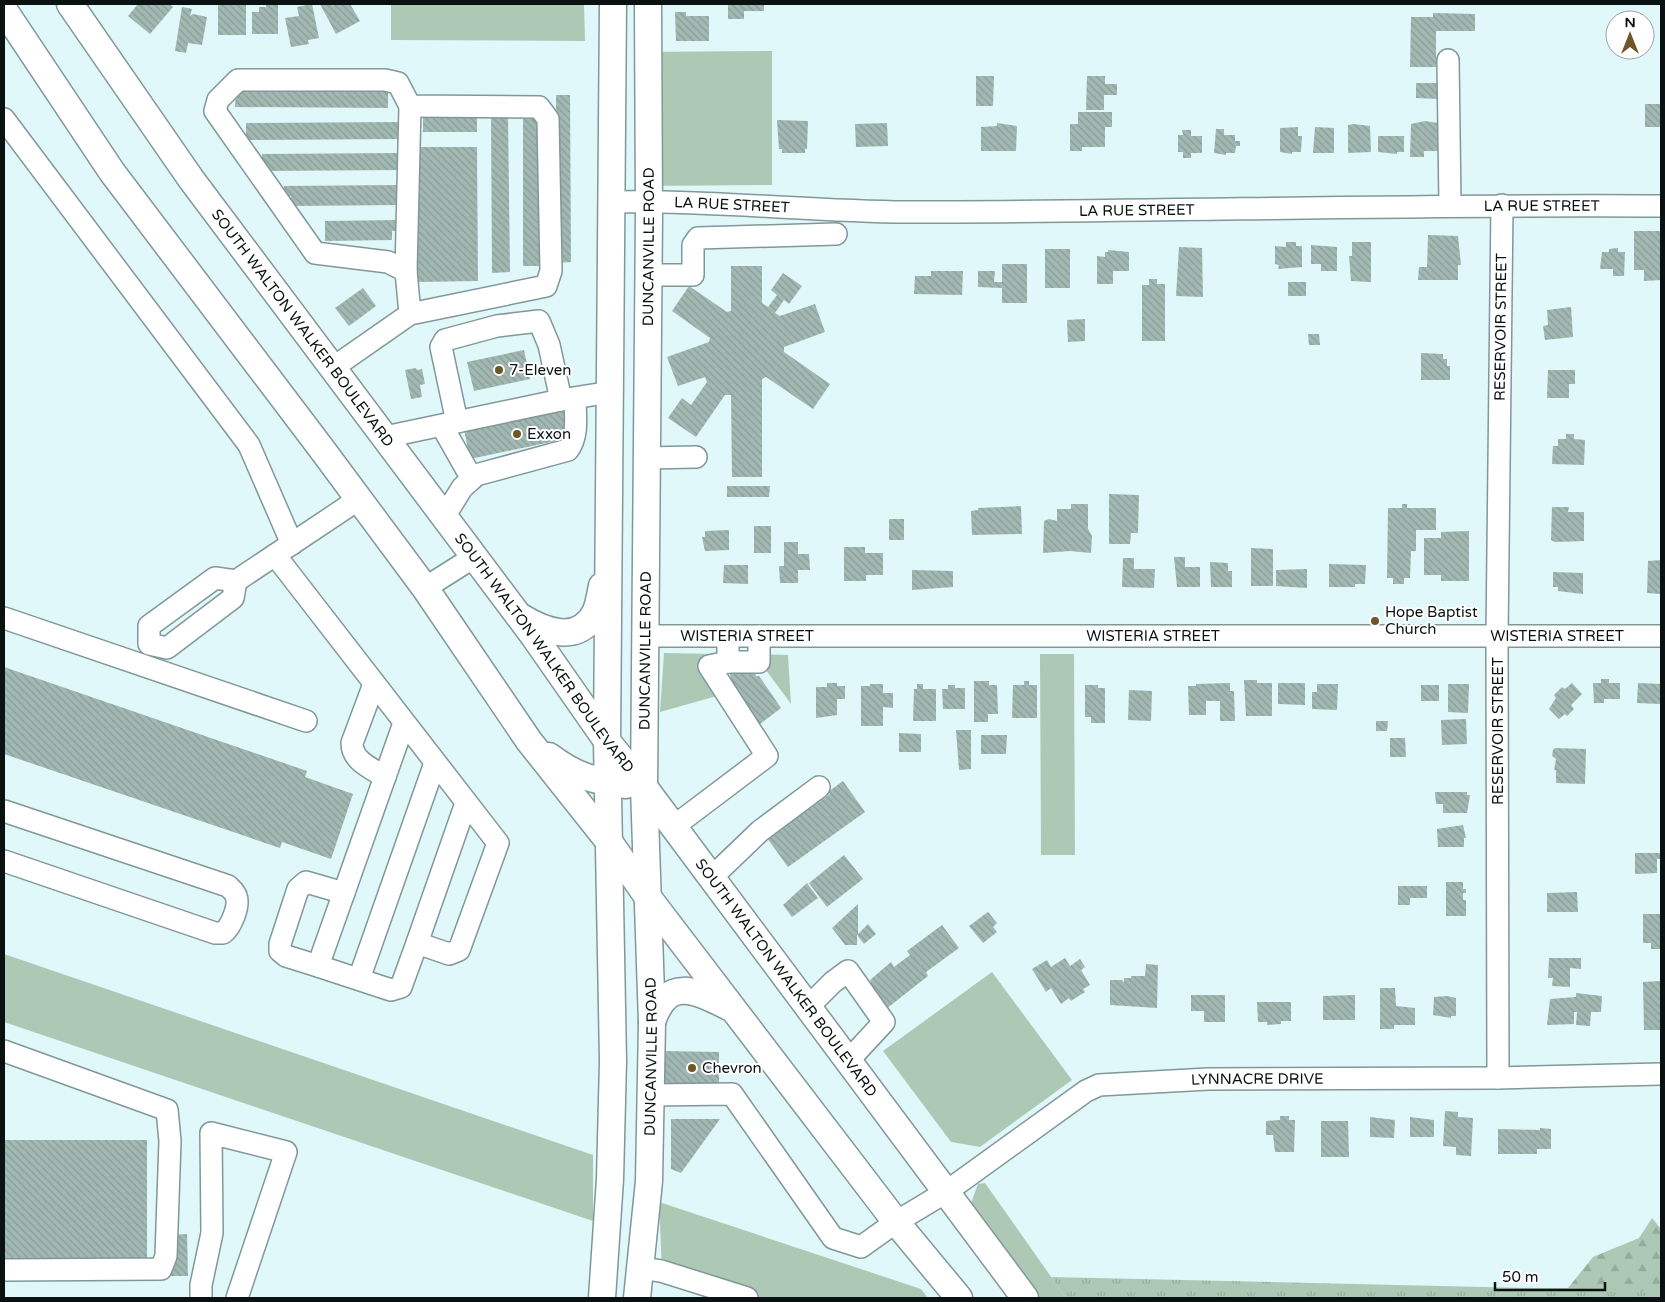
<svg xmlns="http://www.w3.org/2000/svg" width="1665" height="1302" font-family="'Varela Round',sans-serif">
	<defs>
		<pattern id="forest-firs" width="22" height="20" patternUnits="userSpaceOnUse" patternTransform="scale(1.25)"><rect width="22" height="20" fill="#adc9b5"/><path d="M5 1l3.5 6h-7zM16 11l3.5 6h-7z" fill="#94ac9b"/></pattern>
		<pattern id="park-tufts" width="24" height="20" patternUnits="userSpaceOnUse" patternTransform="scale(1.25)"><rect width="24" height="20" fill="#adc9b5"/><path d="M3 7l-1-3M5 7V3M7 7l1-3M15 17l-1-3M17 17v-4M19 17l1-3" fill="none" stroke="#94ac9b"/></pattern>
		<pattern id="building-back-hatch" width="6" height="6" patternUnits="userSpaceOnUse" patternTransform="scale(1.25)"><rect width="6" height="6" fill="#a2b8b2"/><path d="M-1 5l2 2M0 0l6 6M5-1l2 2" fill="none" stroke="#8a9d98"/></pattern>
	</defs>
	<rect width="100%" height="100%" fill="#e0f8fa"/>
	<g fill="#adc9b5">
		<polygon points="391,4 584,4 585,41 391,40"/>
		<polygon points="772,51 772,185 638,186 638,52"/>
		<polygon points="664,653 714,654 731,692 660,712"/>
		<polygon points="754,654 788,655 791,704"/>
		<polygon points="1040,654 1074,654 1075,855 1041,855"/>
		<polygon points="4,954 593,1155 593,1221 4,1022"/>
		<polygon points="992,972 1072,1080 980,1147 951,1142 883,1051"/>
		<polygon points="985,1183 1066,1298 1040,1298 971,1203 978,1184"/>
		<polygon points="659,1202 921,1289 928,1298 742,1298 662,1271"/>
	</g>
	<polygon fill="url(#forest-firs)" points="1652,1218 1661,1229 1661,1298 1066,1298 1477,1288 1568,1288 1593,1257 1639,1238"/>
	<polygon fill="url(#park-tufts)" points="1051,1277 1661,1291 1661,1298 1066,1298"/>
	<g fill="url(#building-back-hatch)">
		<polygon points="138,4 169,4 173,7 150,34 128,16"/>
		<rect x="218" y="4" width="28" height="31"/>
		<polygon points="266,4 278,4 278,34 252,34 252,12 259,12 259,7 266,7"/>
		<polygon points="312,4 319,38 308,40 309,44 291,47 285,18 299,16 297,7"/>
		<polygon points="320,4 331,4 333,6 335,4 350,4 360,21 336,34"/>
		<polygon points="728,4 764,4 764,11 744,11 744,19 728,19"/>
		<polygon points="182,7 192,9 190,16 193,14 207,17 202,45 188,43 186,53 175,51"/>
		<polygon points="675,12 686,12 686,16 709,16 709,41 676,41"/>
		<polygon points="1433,13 1475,14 1475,31 1436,31 1436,67 1410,67 1411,17 1433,17"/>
		<polygon points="976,76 994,76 993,106 976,106"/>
		<polygon points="1087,76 1105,76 1105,84 1117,84 1117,95 1104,95 1104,110 1086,110"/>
		<polygon points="1416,83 1438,83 1438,99 1416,98"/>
		<polygon points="236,91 388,92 388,108 235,107"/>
		<polygon points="556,95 570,95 571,262 557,263"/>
		<rect x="1645" y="104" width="16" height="23"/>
		<polygon points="1078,112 1112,112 1112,127 1105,127 1105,147 1082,147 1082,151 1070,151 1070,124 1078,124"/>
		<polygon points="491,115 508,115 510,272 492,273"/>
		<polygon points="477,116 477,132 423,132 423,117"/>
		<polygon points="523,119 540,119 541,266 523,266"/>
		<polygon points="777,120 808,121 807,149 805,149 805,153 782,153 782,149 779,149"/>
		<polygon points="1425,121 1438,123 1440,151 1424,151 1424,157 1410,157 1411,124"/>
		<polygon points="398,122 398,139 246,140 246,123"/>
		<polygon points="887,123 888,146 856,147 855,124"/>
		<polygon points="997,123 1017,126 1016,151 981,151 981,127 997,126"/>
		<polygon points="1354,124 1370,126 1371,152 1348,153 1348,125"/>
		<polygon points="1298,127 1298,136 1302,136 1301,152 1292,152 1292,154 1280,152 1280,128"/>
		<polygon points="1315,127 1334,128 1334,153 1313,153"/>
		<polygon points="1216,129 1224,129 1224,135 1235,135 1235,141 1240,141 1240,146 1236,146 1235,153 1226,153 1226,155 1214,153"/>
		<polygon points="1182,130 1191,130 1191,136 1202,136 1202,153 1191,153 1191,158 1183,158 1183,152 1178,152 1178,135 1183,135"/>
		<polygon points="1378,136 1404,136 1404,152 1397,152 1397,154 1378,152"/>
		<polygon points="416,147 477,147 478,281 417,282"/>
		<polygon points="399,153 399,170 262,171 262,154"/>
		<polygon points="399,185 399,205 291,206 291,196 284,196 284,186"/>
		<polygon points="399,220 399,231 392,231 392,240 325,241 325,221"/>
		<polygon points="1634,231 1661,231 1661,280 1644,281 1644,270 1634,270"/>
		<polygon points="1428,235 1458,236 1461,265 1458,265 1458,280 1418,280 1419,267 1427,267"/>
		<polygon points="1286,242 1296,242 1296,246 1302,246 1302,267 1278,269 1279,265 1275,264 1275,246 1286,247"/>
		<polygon points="1352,242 1371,242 1371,282 1351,281 1349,256 1352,256"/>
		<polygon points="1311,245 1337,247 1337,271 1321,271 1321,264 1311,264"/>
		<polygon points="1179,247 1202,248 1203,297 1176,296"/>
		<polygon points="1618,248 1618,252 1625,252 1624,276 1613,276 1613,269 1600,269 1602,252 1609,252 1609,249"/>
		<rect x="1045" y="249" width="25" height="39"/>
		<polygon points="1108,250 1129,252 1129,271 1113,271 1113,284 1097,284 1097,256 1105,257 1105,252 1108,252"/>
		<polygon points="1002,264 1027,264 1027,303 1002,303 1002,288 978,287 978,271 995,271 994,282 1002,282"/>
		<polygon points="731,266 762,266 762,303 768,307 777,295 771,290 783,273 802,286 789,304 784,300 775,313 780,316 815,304 825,332 784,347 784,352 830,384 813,409 766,377 762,379 762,477 732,477 731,395 725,395 696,437 668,418 682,398 691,405 707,382 705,377 678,386 667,357 709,342 710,338 672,311 689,286 727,312 731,311"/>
		<polygon points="931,271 963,271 962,295 914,294 915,276 931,276"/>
		<polygon points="1149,279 1157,279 1157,284 1165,284 1165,341 1142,341 1142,285 1149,285"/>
		<rect x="1288" y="282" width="18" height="14"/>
		<polygon points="363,288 376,306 349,326 335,308"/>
		<polygon points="1571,307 1573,337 1545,340 1543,326 1548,325 1547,310"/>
		<polygon points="1085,319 1085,341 1068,342 1067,320"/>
		<polygon points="1308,334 1319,334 1320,345 1309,345"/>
		<polygon points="524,350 530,379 474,391 467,362"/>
		<polygon points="1421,353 1443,354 1443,359 1447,359 1447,366 1450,366 1450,380 1421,380"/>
		<polygon points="416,368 417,370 422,369 425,384 420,385 422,397 411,399 405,370"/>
		<polygon points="1548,370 1575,370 1575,384 1569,384 1569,398 1547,398"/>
		<polygon points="564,408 570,438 470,459 464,429"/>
		<polygon points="1566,434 1574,434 1574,439 1585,440 1584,465 1552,464 1553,446 1558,446 1558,439 1566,439"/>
		<polygon points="727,486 770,486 769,497 727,497"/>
		<polygon points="1109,494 1139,495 1138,533 1131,533 1130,544 1109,544"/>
		<polygon points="1071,504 1088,504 1088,529 1092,536 1091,553 1070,551 1043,553 1044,521 1049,519 1057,521 1057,509 1071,509"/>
		<polygon points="1402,504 1407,504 1407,508 1436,508 1436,530 1416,530 1416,551 1411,551 1410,578 1404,578 1404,584 1393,584 1393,578 1387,578 1388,508 1402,508"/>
		<polygon points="1021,506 1022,534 972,535 971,511 978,510 978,508"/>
		<polygon points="1552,507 1569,507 1568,512 1584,512 1584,541 1555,542 1551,540"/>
		<rect x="889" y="519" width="15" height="21"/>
		<rect x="754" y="526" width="17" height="27"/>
		<polygon points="729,530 729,550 705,551 702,537 705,537 705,531"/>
		<polygon points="1469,531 1469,581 1441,581 1441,575 1424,575 1424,538 1441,538 1441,532"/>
		<polygon points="784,542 798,542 798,554 809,554 810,570 798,570 798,583 780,583 779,566 784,566"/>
		<polygon points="844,547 865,547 865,553 883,553 883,575 866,575 866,581 844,581"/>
		<polygon points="1251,548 1273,549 1273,586 1251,586"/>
		<polygon points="1174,557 1185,557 1185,567 1200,567 1200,587 1177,587"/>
		<polygon points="1123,558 1134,558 1134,569 1155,569 1154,588 1122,587"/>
		<polygon points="1661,560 1661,594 1647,593 1648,561"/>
		<polygon points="1210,562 1228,563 1228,571 1232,571 1232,587 1211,587"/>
		<polygon points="1329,564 1366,565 1365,584 1355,584 1355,587 1329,587"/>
		<polygon points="724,565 748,565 748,584 723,583"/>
		<polygon points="1307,569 1307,588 1276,586 1276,570"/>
		<polygon points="912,570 953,571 953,587 912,590"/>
		<polygon points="1553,572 1583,573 1583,594 1558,591 1558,587 1553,587"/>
		<polygon points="753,665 756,676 759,676 781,708 760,724 733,688 729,670"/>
		<polygon points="4,667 307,771 305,777 353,794 331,859 282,842 280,848 4,754"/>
		<polygon points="1601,679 1609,679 1609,683 1620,683 1620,699 1604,699 1604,703 1594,703 1593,683 1601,683"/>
		<polygon points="1244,680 1257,680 1257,683 1272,683 1272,716 1246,716"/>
		<polygon points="974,681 989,681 989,685 997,685 998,714 988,714 988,722 974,722"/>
		<polygon points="1024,681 1029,681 1029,685 1037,685 1037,718 1012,718 1013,685 1024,685"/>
		<polygon points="827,683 837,683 837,686 845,686 845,699 837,699 837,715 816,718 816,687 827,687"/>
		<polygon points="1230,683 1230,691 1234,691 1235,721 1220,721 1220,701 1206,701 1206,715 1189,715 1188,686 1196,686 1196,684"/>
		<polygon points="1278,683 1305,683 1305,705 1278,704"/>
		<polygon points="1572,683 1582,694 1571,705 1574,709 1567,716 1565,714 1559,719 1549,709 1556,698 1554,695 1562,687 1565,689"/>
		<polygon points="1638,683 1661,684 1661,704 1637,703"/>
		<polygon points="870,684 883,684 883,693 893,693 893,708 883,707 883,726 861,726 861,686 870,686"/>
		<polygon points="917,684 923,684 923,689 936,689 936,721 913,721 914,689 917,689"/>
		<polygon points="1317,684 1338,684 1337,710 1312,709 1312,692 1317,692"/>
		<polygon points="1448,684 1469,684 1468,713 1448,712"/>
		<polygon points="948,685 955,685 955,688 965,688 965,709 943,709 942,689 948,689"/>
		<polygon points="1085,685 1098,685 1098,688 1105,688 1105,723 1091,723 1091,717 1085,717"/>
		<rect x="1421" y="685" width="18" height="16"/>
		<polygon points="1129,690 1152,691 1151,721 1128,720"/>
		<polygon points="1466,719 1467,744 1442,745 1441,720"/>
		<polygon points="1376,721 1388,721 1387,731 1376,731"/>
		<polygon points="956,730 971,730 971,769 959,770"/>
		<polygon points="899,733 921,734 921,752 899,752"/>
		<polygon points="981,735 1007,735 1006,754 981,754"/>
		<polygon points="1390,738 1405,738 1406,757 1390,757"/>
		<polygon points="1555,748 1586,749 1585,784 1556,783 1556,770 1554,770 1556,759 1552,756 1553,750"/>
		<polygon points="843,781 865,812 788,867 767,838 830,794 828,792"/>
		<polygon points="1435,792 1467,792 1467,795 1470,795 1467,813 1443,813 1443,804 1436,804"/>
		<polygon points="1463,825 1466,838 1464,838 1464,847 1438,847 1437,829"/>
		<polygon points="1635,853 1661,853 1661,859 1657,859 1657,873 1635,874"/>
		<polygon points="844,855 863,879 827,907 809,883"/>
		<polygon points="1446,882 1463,882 1463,889 1466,889 1466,893 1463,893 1463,900 1466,900 1466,916 1446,916"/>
		<polygon points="807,883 818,898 792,917 783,905"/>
		<polygon points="1398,886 1427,886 1427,898 1410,898 1410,905 1398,905"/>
		<polygon points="1577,892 1578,912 1547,912 1547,893"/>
		<polygon points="858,904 858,934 868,924 876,934 864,944 857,935 857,945 845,945 832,928"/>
		<polygon points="988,912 997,923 993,927 997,932 983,943 969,926"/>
		<polygon points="1643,914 1661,914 1661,949 1651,949 1651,943 1643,943"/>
		<polygon points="942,925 959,948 926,972 928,976 886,1009 868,985 871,982 870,980 891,962 894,967 910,955 907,951"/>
		<polygon points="1065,958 1070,966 1080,959 1085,967 1081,970 1090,985 1083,989 1085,992 1071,1001 1069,998 1061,1004 1051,988 1046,992 1032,969 1047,960 1051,967"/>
		<polygon points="1549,958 1581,958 1581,969 1570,968 1570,987 1552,986 1553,978 1548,978"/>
		<polygon points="1146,964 1158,965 1157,1008 1110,1005 1110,980 1122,980 1124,983 1124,978 1131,978 1131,976 1145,976"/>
		<polygon points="1661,981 1661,1030 1644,1030 1643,982"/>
		<polygon points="1380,988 1395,988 1396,1006 1415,1008 1415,1025 1394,1025 1394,1029 1380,1029"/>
		<polygon points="1576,993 1602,996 1601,1012 1591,1012 1590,1026 1576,1025 1577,1012 1574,1012 1574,1024 1547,1025 1550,999 1576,997"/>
		<polygon points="1191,995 1225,995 1225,1022 1204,1022 1204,1011 1191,1011"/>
		<polygon points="1355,995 1355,1020 1323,1020 1323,996"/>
		<polygon points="1447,996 1456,998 1456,1016 1451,1016 1451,1018 1433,1015 1434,997"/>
		<polygon points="1257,1002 1291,1002 1291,1021 1281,1021 1281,1024 1267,1025 1267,1022 1258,1022"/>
		<polygon points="664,1051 719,1052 719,1084 664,1084"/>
		<polygon points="1445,1111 1458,1112 1458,1117 1473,1118 1471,1156 1456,1155 1456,1147 1443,1146"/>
		<polygon points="1280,1116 1289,1116 1289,1120 1295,1120 1294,1152 1275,1152 1273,1135 1266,1135 1266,1121 1280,1120"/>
		<polygon points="1370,1117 1395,1120 1394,1138 1370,1137"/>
		<polygon points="1410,1117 1434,1120 1434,1137 1410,1137"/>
		<polygon points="671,1119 720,1119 681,1173 671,1169"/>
		<polygon points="1321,1121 1348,1121 1349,1157 1321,1157"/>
		<polygon points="1540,1128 1551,1129 1551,1149 1537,1149 1537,1154 1498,1154 1498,1129 1540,1130"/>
		<polygon points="4,1140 147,1140 147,1262 4,1261"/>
		<polygon points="187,1234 188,1276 171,1276 170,1235"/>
	</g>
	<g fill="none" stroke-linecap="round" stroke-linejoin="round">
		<defs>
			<g id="minor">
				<polyline points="1448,60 1450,205"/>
				<polyline points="4,119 249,445 292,544"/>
				<path id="s1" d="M 612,202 C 710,200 808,211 907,212 C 1158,212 1410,204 1661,206"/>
				<polyline points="406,271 410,106"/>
				<polyline points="649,275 693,275 693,245 698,238 836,234"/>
				<polyline points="334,367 410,314 546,286 551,271 548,119 539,107 410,106 398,83 385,80 238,80 218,100 215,111 315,253 388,262 406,271 410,314"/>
				<polyline points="457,422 441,347 445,340 497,326 539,321 549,345 561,400"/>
				<polyline points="442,426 472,479"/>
				<polyline points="385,437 561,400 611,392"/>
				<polyline points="646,458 696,457"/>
				<path d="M 444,517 L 462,488 L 476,475 L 568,450 C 579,435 575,415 575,398"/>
				<polyline points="275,555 498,843 459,950 449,954 417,943 401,987 391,990 318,966 404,723"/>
				<polyline points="236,581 233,598 167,648 149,644 149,626 215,578 236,581 359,499"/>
				<polyline points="425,588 474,557"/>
				<polyline points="4,618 306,721"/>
				<path id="s2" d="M 645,636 L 1661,636"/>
				<polyline points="728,662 759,662 759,636"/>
				<path d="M 374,684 L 352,743 C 352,761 371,768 385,777"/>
				<path d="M 4,811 L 228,886 C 231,889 235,892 236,896 C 240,906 231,927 223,933 L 215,933 L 4,861"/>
				<polyline points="673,827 767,756 709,666 728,662 728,636"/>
				<polyline points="711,878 760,831 819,787"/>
				<polyline points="417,943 466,803"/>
				<polyline points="318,966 286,956 280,951 280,944 298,889 306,882 344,893"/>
				<polyline points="359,979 435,763"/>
				<polyline points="807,1008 833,982 848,971 884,1022 848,1061"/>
				<polyline points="4,1051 167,1110 170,1141 166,1256 161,1269 4,1270"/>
				<path id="s3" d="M 1498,1078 L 1497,636 L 1502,205"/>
				<path id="s4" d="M 650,1095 L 732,1094 L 833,1238 L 861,1247 L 896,1222 L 946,1192 L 1086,1091 L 1099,1085 L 1208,1079 L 1498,1078 L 1661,1074"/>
				<polyline points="640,1268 661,1271 747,1298"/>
				<polyline points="201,1298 201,1285 212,1233 211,1133 286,1152 237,1298"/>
			</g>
			<g id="major">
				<path id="s5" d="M 70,4 L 191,179 L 533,635 L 607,741 L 644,787 L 1025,1298"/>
				<polyline points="4,10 112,172 321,448 425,588 529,741 610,843 647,896 896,1222 959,1298"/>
				<path d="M 521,617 C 544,631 578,645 595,613 C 599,605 600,595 602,586"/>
				<path d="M 549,756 C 575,776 594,781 626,785"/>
				<path d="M 652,1022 C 667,976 695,990 729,1007"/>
				<polyline points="602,1298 610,1179 613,1061 607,741 613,4"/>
				<path id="s6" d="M 637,1298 L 649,1181 L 652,1023 L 644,787 L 649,214 L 648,4"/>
			</g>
		</defs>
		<use href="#minor" stroke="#819799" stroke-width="24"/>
		<use href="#major" stroke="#819799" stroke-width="29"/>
		<use href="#minor" stroke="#fff" stroke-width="21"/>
		<use href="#major" stroke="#fff" stroke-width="26"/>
	</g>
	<g fill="#6e5627" stroke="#fff" stroke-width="2">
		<circle cx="499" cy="370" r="5"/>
		<circle cx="517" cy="434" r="5"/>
		<circle cx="1375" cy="621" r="5"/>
		<circle cx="692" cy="1068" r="5"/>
	</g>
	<g text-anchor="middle" stroke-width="4" stroke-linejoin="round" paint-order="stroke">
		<g font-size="15" fill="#091111" stroke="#fff">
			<text dy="5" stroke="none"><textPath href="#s1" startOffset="120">LA RUE STREET</textPath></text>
			<text dy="5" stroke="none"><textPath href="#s1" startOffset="930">LA RUE STREET</textPath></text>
			<text dy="5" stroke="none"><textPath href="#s1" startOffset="525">LA RUE STREET</textPath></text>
			<text dy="5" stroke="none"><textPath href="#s6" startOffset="1052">DUNCANVILLE ROAD</textPath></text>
			<text dy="5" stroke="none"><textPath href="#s3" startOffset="751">RESERVOIR STREET</textPath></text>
			<text dy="5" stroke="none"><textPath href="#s5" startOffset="399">SOUTH WALTON WALKER BOULEVARD</textPath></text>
			<text dy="5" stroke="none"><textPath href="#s2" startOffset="102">WISTERIA STREET</textPath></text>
			<text dy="5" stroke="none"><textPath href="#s2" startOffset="508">WISTERIA STREET</textPath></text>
			<text dy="5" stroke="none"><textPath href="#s2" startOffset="912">WISTERIA STREET</textPath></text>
			<text dy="5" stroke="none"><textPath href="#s6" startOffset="648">DUNCANVILLE ROAD</textPath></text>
			<text dy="5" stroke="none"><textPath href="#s5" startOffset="804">SOUTH WALTON WALKER BOULEVARD</textPath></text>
			<text transform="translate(1498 731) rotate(-90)" y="5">RESERVOIR STREET</text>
			<text dy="5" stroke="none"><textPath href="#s5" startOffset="1209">SOUTH WALTON WALKER BOULEVARD</textPath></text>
			<text dy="5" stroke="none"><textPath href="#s6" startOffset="242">DUNCANVILLE ROAD</textPath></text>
			<text dy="5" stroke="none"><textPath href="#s4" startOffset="734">LYNNACRE DRIVE</textPath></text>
		</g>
		<g font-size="15" fill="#091111" stroke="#fff" text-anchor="start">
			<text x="509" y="375">7-Eleven</text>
			<text x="527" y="439">Exxon</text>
			<text x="1385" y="617">Hope Baptist<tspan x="1385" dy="17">Church</tspan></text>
			<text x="702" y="1073">Chevron</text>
		</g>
	</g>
	<rect width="1665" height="1302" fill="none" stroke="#091111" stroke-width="10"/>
	<g transform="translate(1630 35)"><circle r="24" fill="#ffffff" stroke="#9da0a0"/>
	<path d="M0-4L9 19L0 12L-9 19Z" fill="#6e5627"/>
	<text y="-8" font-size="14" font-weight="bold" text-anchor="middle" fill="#091111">N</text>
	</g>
	<path d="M1495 1282v8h110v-8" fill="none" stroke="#091111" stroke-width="2.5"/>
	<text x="1502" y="1282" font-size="15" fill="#091111" stroke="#ffffff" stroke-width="4" paint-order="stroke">50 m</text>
</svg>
